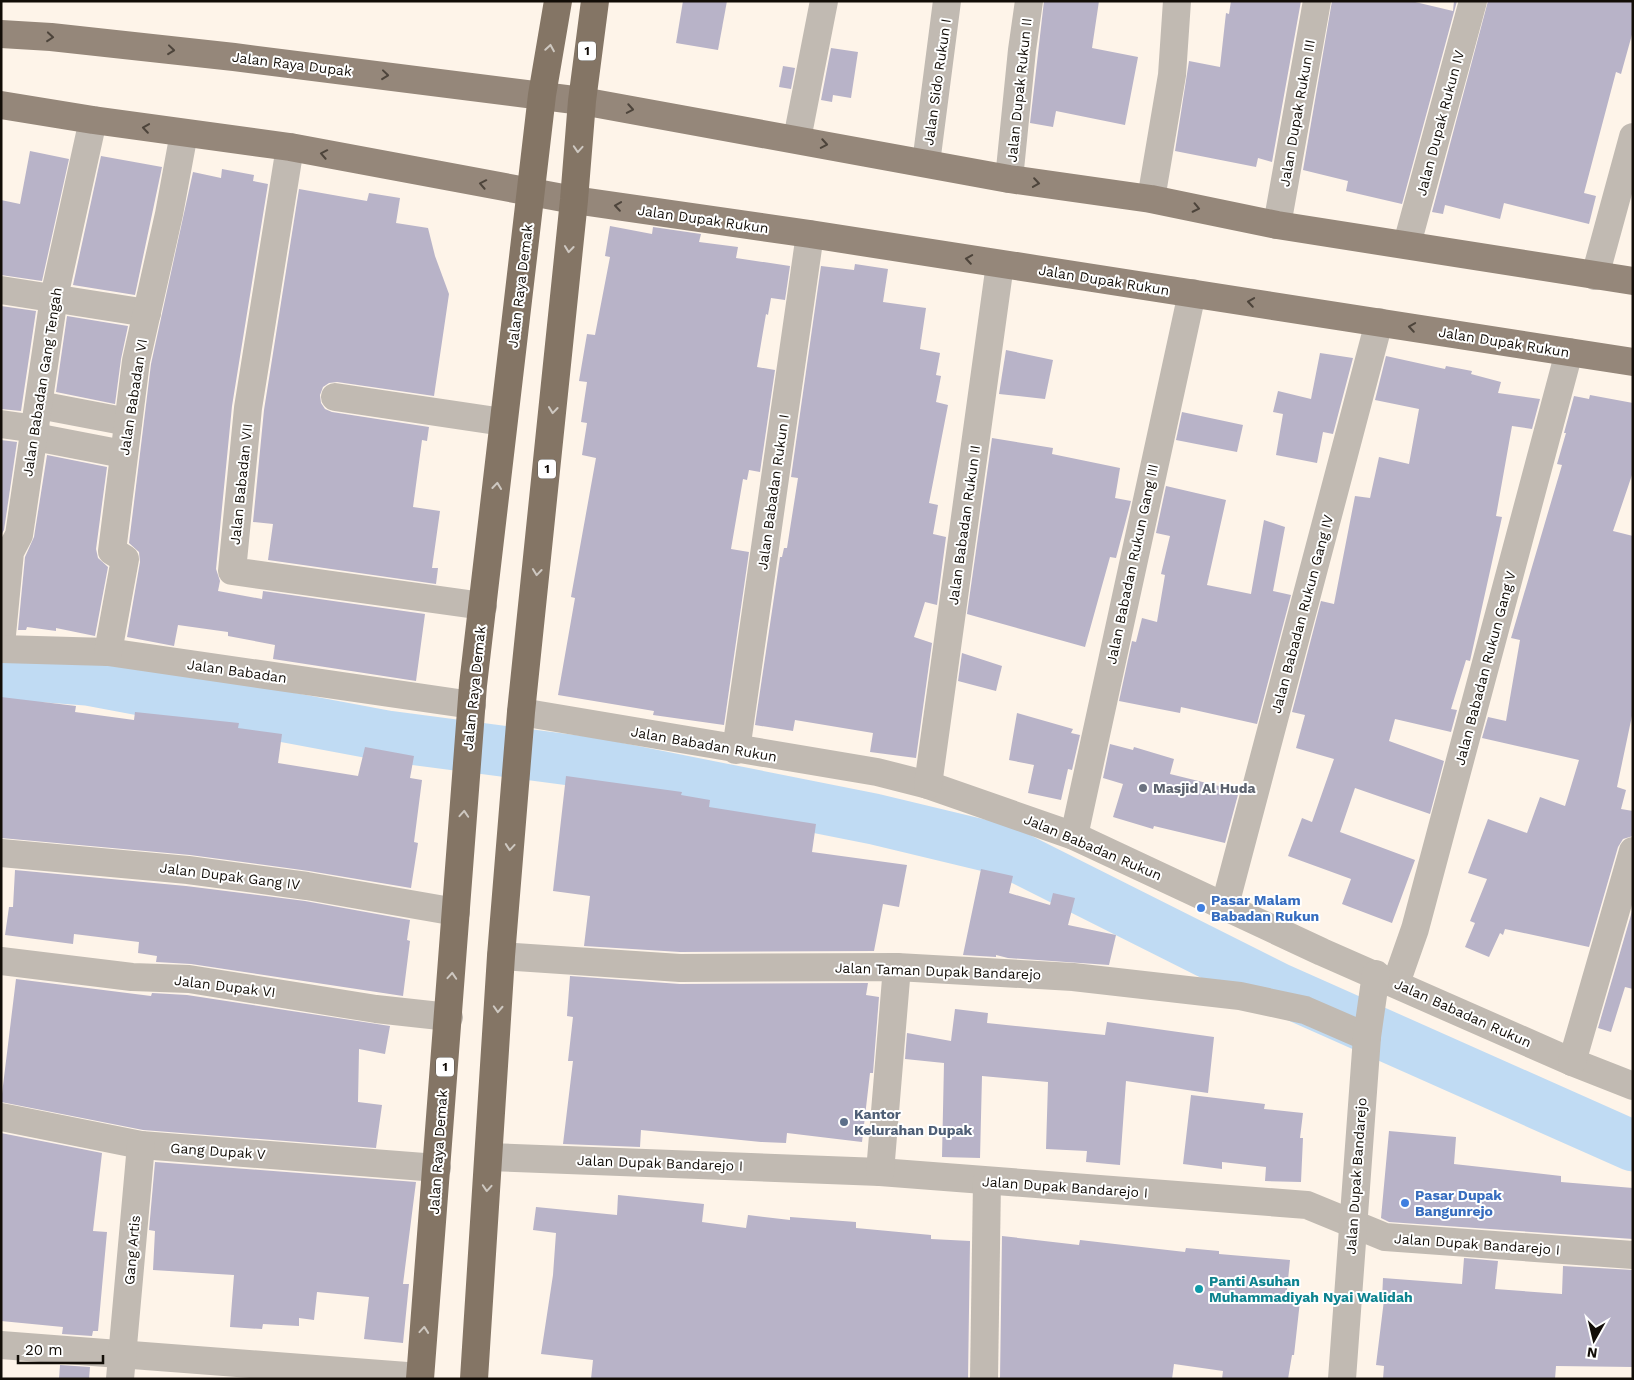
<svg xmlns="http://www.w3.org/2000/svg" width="1634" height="1380" font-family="'Work Sans',sans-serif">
	<rect width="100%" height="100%" fill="#fef4e9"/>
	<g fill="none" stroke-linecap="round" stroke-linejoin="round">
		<polyline stroke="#c0dbf3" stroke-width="51" points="1,687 35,676 87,680 387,736 593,763 874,819 1003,850 1278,988 1633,1146"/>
	</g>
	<g fill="#b8b3c8">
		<polygon points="683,1 727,1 718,50 676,43"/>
		<polygon points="1044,1 1099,1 1092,48 1138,57 1125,125 1056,111 1053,127 1030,123"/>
		<polygon points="1231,1 1301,1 1272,162 1258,158 1256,167 1175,151 1189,61 1220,67 1226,13 1229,14"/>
		<polygon points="1332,1 1411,1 1453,11 1454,1 1457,1 1402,204 1346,191 1348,181 1303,170"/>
		<polygon points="1488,1 1633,1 1633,31 1621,74 1616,72 1584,193 1596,196 1589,224 1504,203 1500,219 1445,205 1443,214 1432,212"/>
		<polygon points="831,48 858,52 851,98 833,95 832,102 821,100"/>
		<polygon points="783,66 795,68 791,89 779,87"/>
		<polygon points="30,151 69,159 42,281 1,275 1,200 20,204"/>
		<polygon points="101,156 162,167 135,295 73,285"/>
		<polygon points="222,169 254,175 253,181 268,184 232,406 216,569 220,581 218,591 262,599 263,591 425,614 416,681 273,659 275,645 228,636 228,632 178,625 174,646 127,637 140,562 139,552 129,543 151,364 193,172 221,178"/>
		<polygon points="299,189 367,201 369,193 400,198 396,223 428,228 435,256 449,294 434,396 337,382 329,383 323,387 320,395 321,403 325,409 332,412 429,427 427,441 422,440 413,507 440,511 432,568 438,568 436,584 268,560 273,524 253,522 264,410"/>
		<polygon points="610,226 652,234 653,227 701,234 699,242 738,247 736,258 790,266 785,300 771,298 768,315 766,314 757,367 775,370 760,472 749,470 747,480 743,479 731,549 749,552 724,725 653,715 654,711 558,695 575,598 571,597 596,458 582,455 587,423 581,422 587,382 579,381 587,334 595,335 610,257 605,256"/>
		<polygon points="855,264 888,269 883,302 926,308 920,349 940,353 936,375 941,376 936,402 948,405 929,503 938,505 933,534 946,537 937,605 925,602 914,637 932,643 916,758 870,752 873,733 795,720 793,731 755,725 780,557 782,557 784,548 787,548 798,478 791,477 821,266 854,270"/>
		<polygon points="1,306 36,311 21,411 1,409"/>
		<polygon points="67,316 128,326 121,359 115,404 56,392"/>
		<polygon points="1006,350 1053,360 1045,399 999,394"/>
		<polygon points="1320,353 1353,358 1333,434 1323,432 1317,463 1276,455 1283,414 1273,412 1278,391 1311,399"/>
		<polygon points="1386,356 1445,369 1446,366 1472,371 1471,374 1501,382 1498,393 1540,399 1532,429 1512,426 1496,516 1502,517 1470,661 1466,660 1451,709 1457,710 1451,732 1395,719 1389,741 1444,761 1430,814 1355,788 1340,832 1415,860 1392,923 1342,904 1351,879 1288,856 1302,818 1312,822 1334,759 1296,748 1305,715 1292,712 1321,601 1334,604 1355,496 1370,498 1379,457 1409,464 1419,409 1375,400"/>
		<polygon points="1590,395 1633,403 1633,472 1613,531 1633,536 1633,711 1617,787 1626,790 1621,809 1633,811 1633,836 1623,839 1618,847 1589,947 1505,929 1503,935 1500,933 1489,957 1465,947 1475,923 1470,921 1487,879 1468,873 1488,819 1527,833 1540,797 1565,806 1579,760 1482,738 1488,717 1506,721 1520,640 1511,638 1562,465 1557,464 1566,433 1564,433 1574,396 1589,399"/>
		<polygon points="1182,412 1243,425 1237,452 1176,440"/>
		<polygon points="992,438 1053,448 1052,454 1120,468 1115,498 1131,501 1116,558 1110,557 1085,647 967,614"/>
		<polygon points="1,440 17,442 4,530 1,535"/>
		<polygon points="47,455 107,467 96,549 98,558 108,567 95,636 56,628 56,631 27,627 26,630 18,630 25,557 34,537"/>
		<polygon points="1166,486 1226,500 1207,585 1251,594 1264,520 1285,527 1273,591 1291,595 1257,724 1181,707 1180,713 1119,701 1132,641 1136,642 1142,618 1157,622 1165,575 1161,574 1170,536 1156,533"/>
		<polygon points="962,653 1002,666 996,691 958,681"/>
		<polygon points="1,697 76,706 75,712 134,720 135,712 239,723 238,728 282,734 278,763 358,776 365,747 414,756 410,778 422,780 414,842 418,843 411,888 309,871 190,855 1,838"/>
		<polygon points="1017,713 1073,729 1071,733 1080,735 1072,770 1068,769 1061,800 1028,793 1034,765 1009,760"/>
		<polygon points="1110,744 1133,750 1134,747 1174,759 1170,774 1239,791 1225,843 1154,826 1153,829 1113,817 1123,784 1103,778"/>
		<polygon points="566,776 682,792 681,795 710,800 709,807 816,824 812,852 907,865 899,907 883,904 874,951 680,952 584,946 590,896 553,891"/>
		<polygon points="981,869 1013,876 1009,893 1050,905 1053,893 1075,898 1068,925 1116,935 1109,965 1008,958 996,955 996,957 963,955"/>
		<polygon points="15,870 186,886 305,901 410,920 407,940 410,941 403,996 191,964 156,962 157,956 138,953 139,942 74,934 73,944 5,935 9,907 13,907"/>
		<polygon points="1633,908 1633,989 1625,987 1611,1032 1598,1028"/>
		<polygon points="570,976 680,984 868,983 866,995 879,997 873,1073 870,1073 862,1142 787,1133 786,1143 761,1142 641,1130 640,1147 563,1144 573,1061 568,1061 573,1017 567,1016"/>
		<polygon points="16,979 151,996 152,993 187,995 390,1026 385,1054 359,1049 358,1102 382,1105 376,1148 143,1130 1,1102"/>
		<polygon points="955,1009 988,1013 987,1023 1105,1035 1107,1022 1214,1037 1208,1093 1126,1081 1120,1165 1086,1162 1087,1151 1046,1149 1048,1082 982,1076 980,1158 942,1157 944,1063 905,1059 907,1033 951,1041"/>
		<polygon points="1191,1095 1265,1104 1264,1109 1303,1113 1300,1138 1303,1138 1301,1182 1265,1181 1266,1167 1222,1162 1222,1169 1183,1164"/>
		<polygon points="1389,1131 1456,1137 1454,1164 1561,1176 1561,1182 1633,1188 1633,1239 1389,1222 1381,1218"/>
		<polygon points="1,1133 102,1153 93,1231 107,1232 98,1331 93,1331 92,1336 62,1334 63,1327 1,1321"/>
		<polygon points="155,1162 416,1182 403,1284 409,1284 403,1343 364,1339 369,1297 317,1292 314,1320 299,1318 299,1326 263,1324 262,1329 230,1327 234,1275 153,1270 155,1231 149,1230"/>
		<polygon points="618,1195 704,1204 702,1222 746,1228 748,1215 790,1220 790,1217 856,1222 856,1228 931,1235 931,1239 970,1241 968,1379 591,1379 593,1360 541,1354 553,1275 556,1233 533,1230 536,1207 617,1215"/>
		<polygon points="1002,1236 1079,1245 1080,1240 1185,1252 1186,1248 1219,1251 1219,1254 1290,1260 1286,1300 1300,1301 1294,1355 1292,1355 1288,1379 1222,1379 1223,1371 1174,1364 1172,1379 1000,1379"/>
		<polygon points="1464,1258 1498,1261 1495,1289 1562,1294 1563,1266 1633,1270 1633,1367 1556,1366 1555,1379 1383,1379 1384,1366 1376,1365 1384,1300 1382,1300 1383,1278 1462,1284"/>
		<polygon points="60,1365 90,1367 89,1379 59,1379"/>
	</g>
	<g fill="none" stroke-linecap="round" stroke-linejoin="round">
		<g stroke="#c1bab2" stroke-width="28">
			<polyline points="797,139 824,1"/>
			<polyline points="290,147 248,408 232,571 483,606"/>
			<polyline points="926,163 947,1"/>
			<polyline points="1009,179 1022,50 1029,1"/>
			<polyline points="1151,199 1172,75 1177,1"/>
			<polyline points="1277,225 1317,1"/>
			<polyline points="1407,244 1473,1"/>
			<polyline points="1595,276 1633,137"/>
			<polyline points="1,290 147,313"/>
			<polyline points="335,397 503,422"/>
			<polyline points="39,405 128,422"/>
			<polyline points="1,424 36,429"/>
			<polyline points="35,437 123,454"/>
			<polyline points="1,645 10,552 19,535 54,297 93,120"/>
			<polyline points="1,649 108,652 472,705"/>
			<polyline points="108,652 125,559 112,551 136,361 169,214 184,133"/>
			<polyline points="521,712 877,772 928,785 1074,836 1322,952 1572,1062 1633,1086"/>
			<polyline points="736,750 810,234"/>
			<polyline points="928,785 1000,264"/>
			<polyline points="1074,836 1192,293"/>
			<polyline points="1,853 188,870 307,886 456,912"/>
			<polyline points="1225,905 1379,322"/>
			<polyline points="501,956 680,968 897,967 1073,977 1240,996 1305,1010 1367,1037"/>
			<polyline points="1,961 132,977 189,979 376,1009 449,1017"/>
			<polyline points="1396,983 1415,929 1569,352"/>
			<polyline points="1572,1062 1633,851"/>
			<polyline points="1,1117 141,1145 437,1168"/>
			<polyline points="489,1157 880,1172 1307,1205 1385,1237 1633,1255"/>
			<polyline points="880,1172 897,967"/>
			<polyline points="1,1345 420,1377"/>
			<polyline points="120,1379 141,1145"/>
			<polyline points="984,1379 987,1181"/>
			<polyline points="1342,1379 1367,1037 1376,974"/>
		</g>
		<g stroke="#95877a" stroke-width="28">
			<polyline points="1,34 51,37 234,57 582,101 1009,179 1151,199 1277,225 1633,281"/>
			<polyline points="1,105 93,120 290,147 574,200 810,234 1633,362"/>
		</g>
		<g stroke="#847565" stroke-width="28">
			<polyline points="420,1379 473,685 542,95 558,1"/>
			<polyline points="474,1379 501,956 521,712 574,200 582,101 595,1"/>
		</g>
	</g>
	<defs><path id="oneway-chevron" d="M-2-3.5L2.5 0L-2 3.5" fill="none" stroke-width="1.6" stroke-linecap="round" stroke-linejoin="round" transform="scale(1.25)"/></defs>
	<g stroke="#4d443b">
		<use href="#oneway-chevron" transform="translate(50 37) rotate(5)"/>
		<use href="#oneway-chevron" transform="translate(171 50) rotate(6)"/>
		<use href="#oneway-chevron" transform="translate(385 75) rotate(6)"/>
		<use href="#oneway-chevron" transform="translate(630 109) rotate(10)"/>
		<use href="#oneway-chevron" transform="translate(146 128) rotate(-172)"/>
		<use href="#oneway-chevron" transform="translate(824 144) rotate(10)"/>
		<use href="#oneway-chevron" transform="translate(324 154) rotate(-169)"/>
		<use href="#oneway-chevron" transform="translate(1036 183) rotate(8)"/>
		<use href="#oneway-chevron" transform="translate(483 184) rotate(-169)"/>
		<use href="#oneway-chevron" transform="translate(618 206) rotate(-172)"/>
		<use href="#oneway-chevron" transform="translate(1196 208) rotate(12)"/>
		<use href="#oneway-chevron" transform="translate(969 259) rotate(-171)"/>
		<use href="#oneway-chevron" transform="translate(1251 302) rotate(-171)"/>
		<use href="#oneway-chevron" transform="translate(1412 327) rotate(-171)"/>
	</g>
	<g stroke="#cec8c1">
		<use href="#oneway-chevron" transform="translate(550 48) rotate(-81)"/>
		<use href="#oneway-chevron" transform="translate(578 149) rotate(94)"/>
		<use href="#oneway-chevron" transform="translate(569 249) rotate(96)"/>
		<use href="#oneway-chevron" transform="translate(553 410) rotate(96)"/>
		<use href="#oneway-chevron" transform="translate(497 486) rotate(-84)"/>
		<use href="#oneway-chevron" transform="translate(537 572) rotate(96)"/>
		<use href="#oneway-chevron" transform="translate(464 814) rotate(-86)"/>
		<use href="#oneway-chevron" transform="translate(510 847) rotate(95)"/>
		<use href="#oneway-chevron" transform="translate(452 976) rotate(-86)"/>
		<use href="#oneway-chevron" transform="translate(498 1009) rotate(93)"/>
		<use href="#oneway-chevron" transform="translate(487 1188) rotate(94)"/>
		<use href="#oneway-chevron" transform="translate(424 1330) rotate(-85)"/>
	</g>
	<circle fill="#6b7280" stroke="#fff" stroke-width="2" cx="1143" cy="788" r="5"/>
	<g fill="#3f7fe0" stroke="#fff" stroke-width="2">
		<circle cx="1201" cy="908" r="5"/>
		<circle cx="1405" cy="1203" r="5"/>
	</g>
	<circle fill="#5c6f8a" stroke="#fff" stroke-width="2" cx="844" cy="1122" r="5"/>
	<circle fill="#0f9aa8" stroke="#fff" stroke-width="2" cx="1199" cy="1289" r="5"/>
	<g text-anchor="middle" stroke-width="4" stroke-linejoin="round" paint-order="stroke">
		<g fill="#fff" stroke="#595651" stroke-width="1">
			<rect x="578" y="41.5" width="18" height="19" rx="4"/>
			<rect x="538" y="459.5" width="18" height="19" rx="4"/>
			<rect x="436" y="1057.5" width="18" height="19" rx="4"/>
		</g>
		<g font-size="12" font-weight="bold" fill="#120d07">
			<text x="587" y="55">1</text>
			<text x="547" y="473">1</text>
			<text x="445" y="1071">1</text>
		</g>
		<g font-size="14" fill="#120d07" stroke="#fff">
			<text transform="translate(292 64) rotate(7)" y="5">Jalan Raya Dupak</text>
			<text transform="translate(937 82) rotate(-82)" y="5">Jalan Sido Rukun I</text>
			<text transform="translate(1019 90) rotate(-84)" y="5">Jalan Dupak Rukun II</text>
			<text transform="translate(1297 113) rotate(-80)" y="5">Jalan Dupak Rukun III</text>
			<text transform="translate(1440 123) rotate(-75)" y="5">Jalan Dupak Rukun IV</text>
			<text transform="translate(703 219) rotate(8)" y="5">Jalan Dupak Rukun</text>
			<text transform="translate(1104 280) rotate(9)" y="5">Jalan Dupak Rukun</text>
			<text transform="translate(520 286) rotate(-83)" y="5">Jalan Raya Demak</text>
			<text transform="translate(1504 342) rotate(9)" y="5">Jalan Dupak Rukun</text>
			<text transform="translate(42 382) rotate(-81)" y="5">Jalan Babadan Gang Tengah</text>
			<text transform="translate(133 397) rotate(-81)" y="5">Jalan Babadan VI</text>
			<text transform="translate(241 484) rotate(-84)" y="5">Jalan Babadan VII</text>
			<text transform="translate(773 492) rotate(-82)" y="5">Jalan Babadan Rukun I</text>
			<text transform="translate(964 525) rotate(-82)" y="5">Jalan Babadan Rukun II</text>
			<text transform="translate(1132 564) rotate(-78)" y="5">Jalan Babadan Rukun Gang III</text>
			<text transform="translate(1302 614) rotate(-75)" y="5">Jalan Babadan Rukun Gang IV</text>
			<text transform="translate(1485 668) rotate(-75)" y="5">Jalan Babadan Rukun Gang V</text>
			<text transform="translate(237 671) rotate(8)" y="5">Jalan Babadan</text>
			<text transform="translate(474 688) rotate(-84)" y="5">Jalan Raya Demak</text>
			<text transform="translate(704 744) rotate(10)" y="5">Jalan Babadan Rukun</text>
			<text transform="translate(1093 847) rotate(23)" y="5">Jalan Babadan Rukun</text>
			<text transform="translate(230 876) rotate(7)" y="5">Jalan Dupak Gang IV</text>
			<text transform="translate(938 971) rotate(2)" y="5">Jalan Taman Dupak Bandarejo</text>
			<text transform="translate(225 986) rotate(7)" y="5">Jalan Dupak VI</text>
			<text transform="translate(1463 1013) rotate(24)" y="5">Jalan Babadan Rukun</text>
			<text transform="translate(218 1151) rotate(4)" y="5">Gang Dupak V</text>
			<text transform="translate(438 1152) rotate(-86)" y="5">Jalan Raya Demak</text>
			<text transform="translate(660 1163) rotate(2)" y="5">Jalan Dupak Bandarejo I</text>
			<text transform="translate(1356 1176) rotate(-86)" y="5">Jalan Dupak Bandarejo</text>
			<text transform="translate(1065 1187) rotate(4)" y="5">Jalan Dupak Bandarejo I</text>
			<text transform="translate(1477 1244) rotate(4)" y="5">Jalan Dupak Bandarejo I</text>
			<text transform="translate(132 1250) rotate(-85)" y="5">Gang Artis</text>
		</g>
		<g font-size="14" font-weight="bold" fill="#5b616d" stroke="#fff" text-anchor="start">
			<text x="1153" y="793">Masjid Al Huda</text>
		</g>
		<g font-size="14" font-weight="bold" fill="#366cbe" stroke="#fff" text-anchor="start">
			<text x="1211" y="905">Pasar Malam<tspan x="1211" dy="16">Babadan Rukun</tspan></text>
			<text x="1415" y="1200">Pasar Dupak<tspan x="1415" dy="16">Bangunrejo</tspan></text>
		</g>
		<g font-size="14" font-weight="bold" fill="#4e5e75" stroke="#fff" text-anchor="start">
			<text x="854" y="1119">Kantor<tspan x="854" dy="16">Kelurahan Dupak</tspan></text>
		</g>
		<g font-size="14" font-weight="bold" fill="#0d838f" stroke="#fff" text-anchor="start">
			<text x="1209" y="1286">Panti Asuhan<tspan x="1209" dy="16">Muhammadiyah Nyai Walidah</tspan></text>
		</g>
	</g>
	<rect width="1634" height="1380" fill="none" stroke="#120d07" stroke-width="5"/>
	<g transform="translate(1594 1340) rotate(188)" stroke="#ffffff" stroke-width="4" paint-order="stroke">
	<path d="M0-4L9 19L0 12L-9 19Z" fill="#120d07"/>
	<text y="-8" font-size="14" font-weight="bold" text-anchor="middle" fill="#120d07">N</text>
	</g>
	<path d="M18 1355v8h85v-8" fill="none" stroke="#120d07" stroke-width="2.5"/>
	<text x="25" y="1355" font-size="15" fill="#120d07" stroke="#ffffff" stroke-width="4" paint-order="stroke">20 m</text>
</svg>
